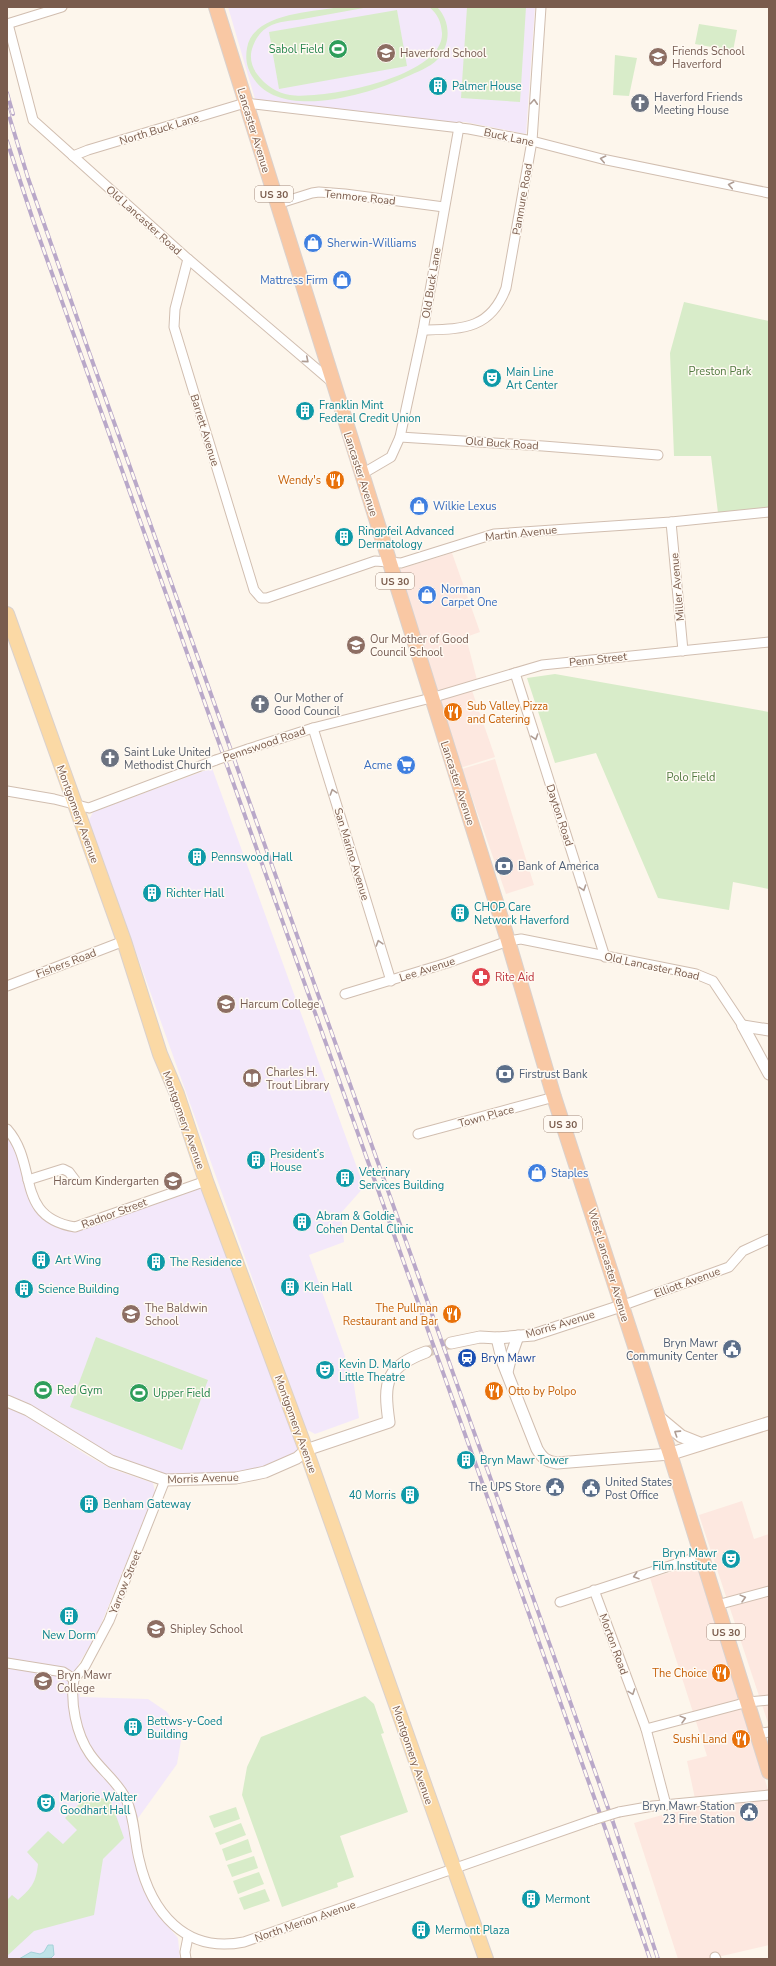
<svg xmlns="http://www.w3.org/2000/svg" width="776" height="1966" font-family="'Nunito Sans',sans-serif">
	<rect width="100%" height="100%" fill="#fdf6ec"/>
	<g fill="#fde8e0">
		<polygon points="452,553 480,632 466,637 477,680 469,682 495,757 460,768 400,569"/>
		<polygon points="495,759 534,885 506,894 462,769"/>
		<polygon points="742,1501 754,1539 769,1534 769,1726 699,1515"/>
		<polygon points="696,1565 712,1608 769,1793 769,1945 709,1959 678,1959 634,1823 669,1813 697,1808 687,1761 707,1756 650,1578"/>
	</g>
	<g fill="#f3e8fa">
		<polygon points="228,7 535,7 526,134 465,122 450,122 255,99"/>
		<polygon points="212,768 364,1187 341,1213 344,1242 309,1255 353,1379 359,1418 315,1434 306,1429 89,820 93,812"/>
		<polygon points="7,1130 39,1208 75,1227 206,1181 306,1450 265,1472 165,1480 133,1470 7,1401"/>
		<polygon points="7,1407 28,1417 88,1456 112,1469 153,1483 155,1492 97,1634 78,1665 80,1697 148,1699 167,1712 182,1735 177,1764 131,1828 132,1848 136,1867 158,1915 178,1938 180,1959 7,1959"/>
	</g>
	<g fill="#d8ecc9">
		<path d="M 340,7 L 369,7 C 347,11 325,15 303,19 C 291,21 278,21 268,27 C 261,31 256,38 253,46 C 249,56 251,66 257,74 C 265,85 277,93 290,95 C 323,100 444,77 442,33 C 441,22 438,14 429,7 L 437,7 C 451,21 451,44 438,59 C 429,68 417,72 406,77 C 370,94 282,121 254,79 C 247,69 245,60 247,48 C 253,13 312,12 340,7 Z"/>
		<polygon points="467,7 526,7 520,102 461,98"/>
		<polygon points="397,10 407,66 279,89 269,32"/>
		<polygon points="699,24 737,30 733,51 695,44"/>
		<polygon points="615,55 637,58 629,96 613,95"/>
		<polygon points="684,302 769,321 769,508 718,513 711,456 674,456 670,353"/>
		<polygon points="555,674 769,712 769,889 733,882 729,910 658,898 596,753 555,763 527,678"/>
		<polygon points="96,1337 208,1380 182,1450 70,1407"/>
		<polygon points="365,1696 374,1704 384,1733 381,1734 408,1812 340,1836 354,1877 337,1883 338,1887 282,1907 242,1795 247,1767 261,1737"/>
		<path d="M 86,1797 L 110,1799 L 124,1838 L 103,1859 L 94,1915 L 34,1931 L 7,1956 L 7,1900 L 12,1895 L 18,1900 C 32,1888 36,1882 38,1864 L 27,1852 L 48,1831 L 63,1844 L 77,1830 L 65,1818 Z"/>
		<polygon points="236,1807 240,1819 214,1828 209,1816"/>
		<polygon points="241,1823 246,1835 220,1845 215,1833"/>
		<polygon points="248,1839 252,1852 226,1861 222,1849"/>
		<polygon points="254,1856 258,1868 232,1877 227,1865"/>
		<polygon points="259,1872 264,1884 238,1894 233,1881"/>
		<polygon points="265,1889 270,1901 244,1910 239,1898"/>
	</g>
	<polygon fill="#bfe3e8" stroke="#a5d3da" points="48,1945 53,1945 54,1955 51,1958 19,1959 31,1952 40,1954 44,1952"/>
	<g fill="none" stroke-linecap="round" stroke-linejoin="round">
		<polyline stroke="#dcd0c4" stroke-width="11" stroke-dasharray="11 5.5" stroke-linecap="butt" points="426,1352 451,1343"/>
		<defs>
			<g id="minor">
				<polyline points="7,24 62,7"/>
				<polyline points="8,24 33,120 188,259 332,382"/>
				<polyline points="73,156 88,150 245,103 469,129 532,141 602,159 769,193"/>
				<polyline points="277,204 312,193 319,192 345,194 444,207"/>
				<polyline points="188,259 175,309 174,327 254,590 261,598 267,598 375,561 401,563 494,534 671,522 769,512"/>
				<path d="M 423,330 C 462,329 490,330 506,288 L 532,141 L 541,7"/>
				<polyline points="400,437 423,330 459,127"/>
				<polyline points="362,474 391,457 400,437 543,446 658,455"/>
				<polyline points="671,522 683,651"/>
				<polyline points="515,673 605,957"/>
				<polyline points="313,728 391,981"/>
				<polyline points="248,749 313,728 431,698 542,665 769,642"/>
				<polyline points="7,791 54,799 89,808 216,760"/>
				<polyline points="7,986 124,941"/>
				<polyline points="345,994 447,963 508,941 521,939 696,974 713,981 743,1026"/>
				<path d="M 7,1129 C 39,1165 14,1217 75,1227 L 206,1181"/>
				<polyline points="418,1134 554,1097"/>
				<polyline points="28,1180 63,1169 69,1172 75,1180"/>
				<polyline points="621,1306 729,1267 743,1251 769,1239"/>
				<polyline points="594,1590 646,1729 666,1805"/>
				<polyline points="560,1602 700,1556"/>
				<polyline points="717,1605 769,1591"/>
				<path d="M 7,1663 L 63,1672 L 74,1679 C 70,1702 76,1734 90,1754 C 101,1770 118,1782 126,1799 C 135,1818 134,1839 139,1859 C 151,1912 185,1954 244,1942 L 593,1820"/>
				<polyline points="74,1679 85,1666 109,1621 165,1480"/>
				<polyline points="646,1729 748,1702 769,1700"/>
				<polyline points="757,1734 769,1732"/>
				<polyline points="619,1812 653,1806 769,1795"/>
				<polyline points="715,1957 716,1959"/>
				<polyline points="186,1959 185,1952 188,1937"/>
			</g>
			<g id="tertiary">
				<polyline points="743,1026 769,1074"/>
				<polyline points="743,1026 769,1030"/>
				<path d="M 497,1338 L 503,1363 L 537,1449 C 543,1459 546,1461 557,1463 L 670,1454"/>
				<polyline points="451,1343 480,1337 497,1338 533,1335 621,1306"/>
				<polyline points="507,1372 511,1356 518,1336"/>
				<path d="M 7,1401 L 28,1410 L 111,1461 L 165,1480 L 236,1478 L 265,1472 L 297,1458 L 306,1450 L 389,1422 C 383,1381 386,1367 426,1352"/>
			</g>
			<g id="secondary">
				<polyline points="657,1416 681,1436 701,1444"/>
				<polyline points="670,1454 769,1423"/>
			</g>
			<polyline id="primary" points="7,614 124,941 160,1054 177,1094 206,1181 306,1450 486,1959"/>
			<polyline id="trunk" points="216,7 506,934 554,1097 670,1454 769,1772"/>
		</defs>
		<use href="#minor" stroke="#d1beb0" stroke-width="11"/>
		<use href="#tertiary" stroke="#d1beb0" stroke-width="13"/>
		<use href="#secondary" stroke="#d6c0b0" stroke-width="14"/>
		<use href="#primary" stroke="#dad1cd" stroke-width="16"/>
		<use href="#trunk" stroke="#dad1cd" stroke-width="16"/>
		<use href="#minor" stroke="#fff" stroke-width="9"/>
		<use href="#tertiary" stroke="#fff" stroke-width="11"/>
		<use href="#secondary" stroke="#fff" stroke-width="12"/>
		<use href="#primary" stroke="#fbd9a5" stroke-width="14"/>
		<use href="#trunk" stroke="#f9c8a4" stroke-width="14"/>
		<defs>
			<g id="rail">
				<polyline points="7,93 13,114"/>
				<polyline points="7,109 28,178 89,352 613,1822 658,1959"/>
				<polyline points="7,141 33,220 604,1825 650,1959"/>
			</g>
		</defs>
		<use href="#rail" stroke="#b9a8c9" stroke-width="4"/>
		<use href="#rail" stroke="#fffaf3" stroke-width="2.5" stroke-dasharray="8" stroke-linecap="butt"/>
		<defs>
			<g id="minor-bridge">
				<polyline points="216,760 248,749"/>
				<polyline points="593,1820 619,1812"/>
			</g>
		</defs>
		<use href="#minor-bridge" stroke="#d1beb0" stroke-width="11" stroke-linecap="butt"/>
		<use href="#minor-bridge" stroke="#fff" stroke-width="9"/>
	</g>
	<defs><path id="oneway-chevron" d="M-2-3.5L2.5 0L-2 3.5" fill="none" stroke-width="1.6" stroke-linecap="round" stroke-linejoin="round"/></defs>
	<g stroke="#af9d94">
		<use href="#oneway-chevron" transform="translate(534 102) rotate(-86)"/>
		<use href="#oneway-chevron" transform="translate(603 159) rotate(-168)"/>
		<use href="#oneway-chevron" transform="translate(731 185) rotate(-168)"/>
		<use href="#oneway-chevron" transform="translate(306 360) rotate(40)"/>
		<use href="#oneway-chevron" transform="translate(535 737) rotate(72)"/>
		<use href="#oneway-chevron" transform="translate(333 792) rotate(-107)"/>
		<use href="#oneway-chevron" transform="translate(583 888) rotate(72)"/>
		<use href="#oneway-chevron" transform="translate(379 943) rotate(-107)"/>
		<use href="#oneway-chevron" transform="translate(677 1433) rotate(-147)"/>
		<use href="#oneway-chevron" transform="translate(636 1576) rotate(162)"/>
		<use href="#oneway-chevron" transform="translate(743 1598) rotate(-15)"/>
		<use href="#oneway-chevron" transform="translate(632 1692) rotate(70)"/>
		<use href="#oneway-chevron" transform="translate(683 1719) rotate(-15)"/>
	</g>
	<defs>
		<symbol id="stadium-disc" viewBox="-11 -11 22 22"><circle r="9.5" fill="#2e9e5b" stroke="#fffaf3"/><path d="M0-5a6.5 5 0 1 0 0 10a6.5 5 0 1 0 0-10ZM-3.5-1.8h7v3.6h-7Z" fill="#fff"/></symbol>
		<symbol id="school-disc" viewBox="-11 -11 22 22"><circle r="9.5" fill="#8d6e63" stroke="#fffaf3"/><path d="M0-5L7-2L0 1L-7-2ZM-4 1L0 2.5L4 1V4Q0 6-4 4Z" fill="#fff"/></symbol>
		<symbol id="building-disc" viewBox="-11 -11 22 22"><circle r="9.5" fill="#0f9aa8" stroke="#fffaf3"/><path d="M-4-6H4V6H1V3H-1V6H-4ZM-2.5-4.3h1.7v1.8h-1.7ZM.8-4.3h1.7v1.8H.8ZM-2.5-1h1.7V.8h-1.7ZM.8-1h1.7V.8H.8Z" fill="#fff"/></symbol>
		<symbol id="church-disc" viewBox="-11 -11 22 22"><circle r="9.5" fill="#6b7280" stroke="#fffaf3"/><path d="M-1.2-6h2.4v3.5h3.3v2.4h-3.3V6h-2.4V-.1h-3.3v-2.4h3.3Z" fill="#fff"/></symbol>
		<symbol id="shop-disc" viewBox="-11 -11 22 22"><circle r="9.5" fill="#3f7fe0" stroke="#fffaf3"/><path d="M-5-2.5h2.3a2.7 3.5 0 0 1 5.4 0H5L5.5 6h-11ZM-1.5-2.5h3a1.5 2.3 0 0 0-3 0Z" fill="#fff"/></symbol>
		<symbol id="theatre-disc" viewBox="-11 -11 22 22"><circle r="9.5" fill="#0f9aa8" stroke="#fffaf3"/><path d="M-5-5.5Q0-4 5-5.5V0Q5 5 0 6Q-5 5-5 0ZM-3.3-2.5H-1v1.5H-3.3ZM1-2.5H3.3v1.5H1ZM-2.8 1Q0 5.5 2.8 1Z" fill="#fff"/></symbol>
		<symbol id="restaurant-disc" viewBox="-11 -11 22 22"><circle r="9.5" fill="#e8710a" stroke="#fffaf3"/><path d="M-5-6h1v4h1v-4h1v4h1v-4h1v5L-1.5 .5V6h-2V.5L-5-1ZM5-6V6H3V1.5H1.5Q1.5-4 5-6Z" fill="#fff"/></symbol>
		<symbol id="supermarket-disc" viewBox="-11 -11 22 22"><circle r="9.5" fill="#3f7fe0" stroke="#fffaf3"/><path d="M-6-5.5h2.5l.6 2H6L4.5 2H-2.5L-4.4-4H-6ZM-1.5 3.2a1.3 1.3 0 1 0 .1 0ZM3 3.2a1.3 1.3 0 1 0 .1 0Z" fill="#fff"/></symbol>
		<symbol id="bank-disc" viewBox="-11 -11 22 22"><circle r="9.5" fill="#5c6f8a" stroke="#fffaf3"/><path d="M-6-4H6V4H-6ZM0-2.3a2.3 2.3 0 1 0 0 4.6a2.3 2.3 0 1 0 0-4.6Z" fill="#fff"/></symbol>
		<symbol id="pharmacy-disc" viewBox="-11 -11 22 22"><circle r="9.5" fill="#e0444e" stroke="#fffaf3"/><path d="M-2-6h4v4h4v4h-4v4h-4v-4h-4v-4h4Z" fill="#fff"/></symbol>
		<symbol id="university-disc" viewBox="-11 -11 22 22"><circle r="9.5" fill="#8d6e63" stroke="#fffaf3"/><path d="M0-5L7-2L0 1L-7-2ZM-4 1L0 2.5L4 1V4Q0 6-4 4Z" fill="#fff"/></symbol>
		<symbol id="library-disc" viewBox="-11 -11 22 22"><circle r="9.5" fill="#8d6e63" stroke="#fffaf3"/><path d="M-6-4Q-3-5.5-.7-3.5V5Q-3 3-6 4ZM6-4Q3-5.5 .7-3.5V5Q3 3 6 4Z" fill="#fff"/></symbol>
		<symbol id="civic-disc" viewBox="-11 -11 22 22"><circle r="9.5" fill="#5c6f8a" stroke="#fffaf3"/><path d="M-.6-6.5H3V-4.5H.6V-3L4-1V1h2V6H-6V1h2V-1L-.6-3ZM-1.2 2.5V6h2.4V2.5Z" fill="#fff"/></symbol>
		<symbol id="station-disc" viewBox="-11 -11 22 22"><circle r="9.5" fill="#1a4fb4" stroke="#fffaf3"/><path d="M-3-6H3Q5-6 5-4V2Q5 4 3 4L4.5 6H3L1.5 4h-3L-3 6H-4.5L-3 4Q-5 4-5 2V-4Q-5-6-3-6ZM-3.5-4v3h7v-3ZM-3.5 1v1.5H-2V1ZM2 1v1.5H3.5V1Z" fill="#fff"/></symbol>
	</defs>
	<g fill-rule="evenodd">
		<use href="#stadium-disc" x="327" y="38" width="22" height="22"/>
		<use href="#school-disc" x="375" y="42" width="22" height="22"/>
		<use href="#school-disc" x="647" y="46" width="22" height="22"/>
		<use href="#building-disc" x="427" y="75" width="22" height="22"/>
		<use href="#church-disc" x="629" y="92" width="22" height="22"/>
		<use href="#shop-disc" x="302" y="232" width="22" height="22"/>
		<use href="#shop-disc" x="331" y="269" width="22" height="22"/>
		<use href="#theatre-disc" x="481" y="367" width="22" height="22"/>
		<use href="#building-disc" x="294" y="400" width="22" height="22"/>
		<use href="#restaurant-disc" x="324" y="469" width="22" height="22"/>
		<use href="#shop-disc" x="408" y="495" width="22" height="22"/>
		<use href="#building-disc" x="333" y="526" width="22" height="22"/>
		<use href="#shop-disc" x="416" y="584" width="22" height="22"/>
		<use href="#school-disc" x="345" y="634" width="22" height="22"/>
		<use href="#church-disc" x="249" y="693" width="22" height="22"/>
		<use href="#restaurant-disc" x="442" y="701" width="22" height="22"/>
		<use href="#church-disc" x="99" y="747" width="22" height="22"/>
		<use href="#supermarket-disc" x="395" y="754" width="22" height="22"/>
		<use href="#building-disc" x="186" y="846" width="22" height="22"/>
		<use href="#bank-disc" x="493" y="855" width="22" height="22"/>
		<use href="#building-disc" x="141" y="882" width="22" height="22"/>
		<use href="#building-disc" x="449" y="902" width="22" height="22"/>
		<use href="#pharmacy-disc" x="470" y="966" width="22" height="22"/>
		<use href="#university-disc" x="215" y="993" width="22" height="22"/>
		<use href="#bank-disc" x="494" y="1063" width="22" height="22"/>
		<use href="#library-disc" x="241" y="1067" width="22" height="22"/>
		<use href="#building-disc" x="245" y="1149" width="22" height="22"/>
		<use href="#shop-disc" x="526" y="1162" width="22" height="22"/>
		<use href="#building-disc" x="334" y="1167" width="22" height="22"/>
		<use href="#school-disc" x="162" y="1170" width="22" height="22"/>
		<use href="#building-disc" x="291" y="1211" width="22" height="22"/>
		<use href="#building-disc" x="30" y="1249" width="22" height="22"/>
		<use href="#building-disc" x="145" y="1251" width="22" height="22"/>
		<use href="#building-disc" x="279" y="1276" width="22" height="22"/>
		<use href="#building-disc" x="13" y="1278" width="22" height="22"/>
		<use href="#school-disc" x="120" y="1303" width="22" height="22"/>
		<use href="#restaurant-disc" x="441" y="1303" width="22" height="22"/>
		<use href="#civic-disc" x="721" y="1338" width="22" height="22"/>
		<use href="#station-disc" x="456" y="1347" width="22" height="22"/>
		<use href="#theatre-disc" x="314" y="1359" width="22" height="22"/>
		<use href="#stadium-disc" x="32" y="1379" width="22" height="22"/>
		<use href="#restaurant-disc" x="483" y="1380" width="22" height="22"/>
		<use href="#stadium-disc" x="128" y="1382" width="22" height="22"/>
		<use href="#building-disc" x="455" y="1449" width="22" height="22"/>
		<use href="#civic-disc" x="544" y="1476" width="22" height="22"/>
		<use href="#civic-disc" x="580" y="1477" width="22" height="22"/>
		<use href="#building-disc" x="399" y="1484" width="22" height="22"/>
		<use href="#building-disc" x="78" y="1493" width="22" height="22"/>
		<use href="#theatre-disc" x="720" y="1548" width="22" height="22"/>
		<use href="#building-disc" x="58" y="1605" width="22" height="22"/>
		<use href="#school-disc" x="145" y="1618" width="22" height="22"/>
		<use href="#restaurant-disc" x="710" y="1662" width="22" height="22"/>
		<use href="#university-disc" x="32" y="1670" width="22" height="22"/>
		<use href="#building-disc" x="122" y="1716" width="22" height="22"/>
		<use href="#restaurant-disc" x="730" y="1728" width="22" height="22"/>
		<use href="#theatre-disc" x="35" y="1792" width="22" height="22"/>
		<use href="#civic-disc" x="738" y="1801" width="22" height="22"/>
		<use href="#building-disc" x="520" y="1888" width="22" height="22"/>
		<use href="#building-disc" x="410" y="1919" width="22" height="22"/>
	</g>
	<g text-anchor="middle" stroke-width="3" stroke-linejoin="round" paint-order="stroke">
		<g fill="#fffaf3" stroke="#a28b7f" stroke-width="1">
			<rect x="255" y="186" width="38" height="16" rx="3"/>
			<rect x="376" y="573" width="38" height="16" rx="3"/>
			<rect x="544" y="1116" width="38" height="16" rx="3"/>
			<rect x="707" y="1624" width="38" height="16" rx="3"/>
		</g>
		<g font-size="10" font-weight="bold" fill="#7a5c4d">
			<text x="274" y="198">US 30</text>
			<text x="395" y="585">US 30</text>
			<text x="563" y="1128">US 30</text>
			<text x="726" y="1636">US 30</text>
		</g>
		<g font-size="11" fill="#27864d" stroke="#fffaf3" text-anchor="start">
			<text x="324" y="53" text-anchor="end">Sabol Field</text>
			<text x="57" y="1394">Red Gym</text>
			<text x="153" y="1397">Upper Field</text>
		</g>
		<g font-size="11" fill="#785e54" stroke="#fffaf3" text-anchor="start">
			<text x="672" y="55">Friends School<tspan x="672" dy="13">Haverford</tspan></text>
			<text x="400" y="57">Haverford School</text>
			<text x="370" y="643">Our Mother of Good<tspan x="370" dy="13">Council School</tspan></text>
			<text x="240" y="1008">Harcum College</text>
			<text x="266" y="1076">Charles H.<tspan x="266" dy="13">Trout Library</tspan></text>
			<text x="159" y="1185" text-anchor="end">Harcum Kindergarten</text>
			<text x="145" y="1312">The Baldwin<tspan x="145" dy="13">School</tspan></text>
			<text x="170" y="1633">Shipley School</text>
			<text x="57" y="1679">Bryn Mawr<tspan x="57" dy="13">College</tspan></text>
		</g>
		<g font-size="11" fill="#0d838f" stroke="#fffaf3" text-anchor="start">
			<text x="452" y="90">Palmer House</text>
			<text x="506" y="376">Main Line<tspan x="506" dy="13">Art Center</tspan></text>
			<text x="319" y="409">Franklin Mint<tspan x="319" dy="13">Federal Credit Union</tspan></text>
			<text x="358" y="535">Ringpfeil Advanced<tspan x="358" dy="13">Dermatology</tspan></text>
			<text x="211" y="861">Pennswood Hall</text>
			<text x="166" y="897">Richter Hall</text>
			<text x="474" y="911">CHOP Care<tspan x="474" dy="13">Network Haverford</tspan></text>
			<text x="270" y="1158">President’s<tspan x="270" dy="13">House</tspan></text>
			<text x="359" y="1176">Veterinary<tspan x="359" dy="13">Services Building</tspan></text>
			<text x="316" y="1220">Abram &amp; Goldie<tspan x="316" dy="13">Cohen Dental Clinic</tspan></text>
			<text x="55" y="1264">Art Wing</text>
			<text x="170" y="1266">The Residence</text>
			<text x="304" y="1291">Klein Hall</text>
			<text x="38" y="1293">Science Building</text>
			<text x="339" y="1368">Kevin D. Marlo<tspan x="339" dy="13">Little Theatre</tspan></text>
			<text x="480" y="1464">Bryn Mawr Tower</text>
			<text x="396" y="1499" text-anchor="end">40 Morris</text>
			<text x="103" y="1508">Benham Gateway</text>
			<text x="717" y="1557" text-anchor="end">Bryn Mawr<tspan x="717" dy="13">Film Institute</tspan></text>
			<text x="69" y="1639" text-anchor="middle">New Dorm</text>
			<text x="147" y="1725">Bettws-y-Coed<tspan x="147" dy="13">Building</tspan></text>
			<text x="60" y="1801">Marjorie Walter<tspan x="60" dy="13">Goodhart Hall</tspan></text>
			<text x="545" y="1903">Mermont</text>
			<text x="435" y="1934">Mermont Plaza</text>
		</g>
		<g font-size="11" fill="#5b616d" stroke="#fffaf3" text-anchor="start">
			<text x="654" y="101">Haverford Friends<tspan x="654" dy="13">Meeting House</tspan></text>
			<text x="274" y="702">Our Mother of<tspan x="274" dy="13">Good Council</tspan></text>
			<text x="124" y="756">Saint Luke United<tspan x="124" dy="13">Methodist Church</tspan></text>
		</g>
		<g font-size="11" fill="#7a5c4d" stroke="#fffaf3">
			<text transform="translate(159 129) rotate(-17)" y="4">North Buck Lane</text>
			<text transform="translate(254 130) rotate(73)" y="4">Lancaster Avenue</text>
			<text transform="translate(509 137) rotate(12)" y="4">Buck Lane</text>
			<text transform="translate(360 197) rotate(6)" y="4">Tenmore Road</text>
			<text transform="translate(522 199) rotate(-80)" y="4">Panmure Road</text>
			<text transform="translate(144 220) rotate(42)" y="4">Old Lancaster Road</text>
			<text transform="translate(431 283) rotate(-81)" y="4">Old Buck Lane</text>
			<text transform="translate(205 430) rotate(73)" y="4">Barrett Avenue</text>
			<text transform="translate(502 443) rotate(4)" y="4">Old Buck Road</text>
			<text transform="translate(361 474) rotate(72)" y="4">Lancaster Avenue</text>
			<text transform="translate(521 533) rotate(-6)" y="4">Martin Avenue</text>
			<text transform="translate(677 587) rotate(-95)" y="4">Miller Avenue</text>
			<text transform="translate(598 659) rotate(-6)" y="4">Penn Street</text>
			<text transform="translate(264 744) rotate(-19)" y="4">Pennswood Road</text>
			<text transform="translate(458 783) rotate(72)" y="4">Lancaster Avenue</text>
			<text transform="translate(78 814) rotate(70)" y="4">Montgomery Avenue</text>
			<text transform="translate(560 815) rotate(72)" y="4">Dayton Road</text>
			<text transform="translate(352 854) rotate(73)" y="4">San Marino Avenue</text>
			<text transform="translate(66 963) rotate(-21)" y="4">Fishers Road</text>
			<text transform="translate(652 966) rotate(12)" y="4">Old Lancaster Road</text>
			<text transform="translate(427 969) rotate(-18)" y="4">Lee Avenue</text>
			<text transform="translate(486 1116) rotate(-15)" y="4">Town Place</text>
			<text transform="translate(184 1120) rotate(70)" y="4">Montgomery Avenue</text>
			<text transform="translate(114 1213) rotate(-20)" y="4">Radnor Street</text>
			<text transform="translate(609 1265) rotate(73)" y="4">West Lancaster Avenue</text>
			<text transform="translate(687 1282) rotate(-20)" y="4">Elliott Avenue</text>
			<text transform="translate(560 1324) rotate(-17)" y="4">Morris Avenue</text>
			<text transform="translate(296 1424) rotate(70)" y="4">Montgomery Avenue</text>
			<text transform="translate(203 1478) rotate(-2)" y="4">Morris Avenue</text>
			<text transform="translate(125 1582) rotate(-68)" y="4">Yarrow Street</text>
			<text transform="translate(614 1644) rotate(70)" y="4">Morton Road</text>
			<text transform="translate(413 1755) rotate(71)" y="4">Montgomery Avenue</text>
			<text transform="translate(305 1921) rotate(-19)" y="4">North Merion Avenue</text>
		</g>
		<g font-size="11" fill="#366cbe" stroke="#fffaf3" text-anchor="start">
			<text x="327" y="247">Sherwin-Williams</text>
			<text x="328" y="284" text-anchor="end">Mattress Firm</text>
			<text x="433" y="510">Wilkie Lexus</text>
			<text x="441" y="593">Norman<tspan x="441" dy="13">Carpet One</tspan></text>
			<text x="392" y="769" text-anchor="end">Acme</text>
			<text x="551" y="1177">Staples</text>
		</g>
		<g font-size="11" fill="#537a41" stroke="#fffaf3">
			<text x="720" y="375">Preston Park</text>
			<text x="691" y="781">Polo Field</text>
		</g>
		<g font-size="11" fill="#c56008" stroke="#fffaf3" text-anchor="end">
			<text x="321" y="484">Wendy's</text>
			<text x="467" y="710" text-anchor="start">Sub Valley Pizza<tspan x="467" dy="13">and Catering</tspan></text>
			<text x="438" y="1312">The Pullman<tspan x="438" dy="13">Restaurant and Bar</tspan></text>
			<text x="508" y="1395" text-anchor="start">Otto by Polpo</text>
			<text x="707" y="1677">The Choice</text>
			<text x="727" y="1743">Sushi Land</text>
		</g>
		<g font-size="11" fill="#4e5e75" stroke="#fffaf3" text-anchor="start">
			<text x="518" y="870">Bank of America</text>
			<text x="519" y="1078">Firstrust Bank</text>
			<text x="718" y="1347" text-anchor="end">Bryn Mawr<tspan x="718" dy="13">Community Center</tspan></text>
			<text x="605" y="1486">United States<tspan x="605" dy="13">Post Office</tspan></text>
			<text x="541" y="1491" text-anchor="end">The UPS Store</text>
			<text x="735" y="1810" text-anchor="end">Bryn Mawr Station<tspan x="735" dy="13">23 Fire Station</tspan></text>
		</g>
		<g font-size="11" fill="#be3a42" stroke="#fffaf3" text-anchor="start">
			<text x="495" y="981">Rite Aid</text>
		</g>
		<g font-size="11" fill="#164399" stroke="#fffaf3" text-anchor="start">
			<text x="481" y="1362">Bryn Mawr</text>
		</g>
	</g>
	<rect width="776" height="1966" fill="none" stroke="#7a5c4d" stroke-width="16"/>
</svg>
